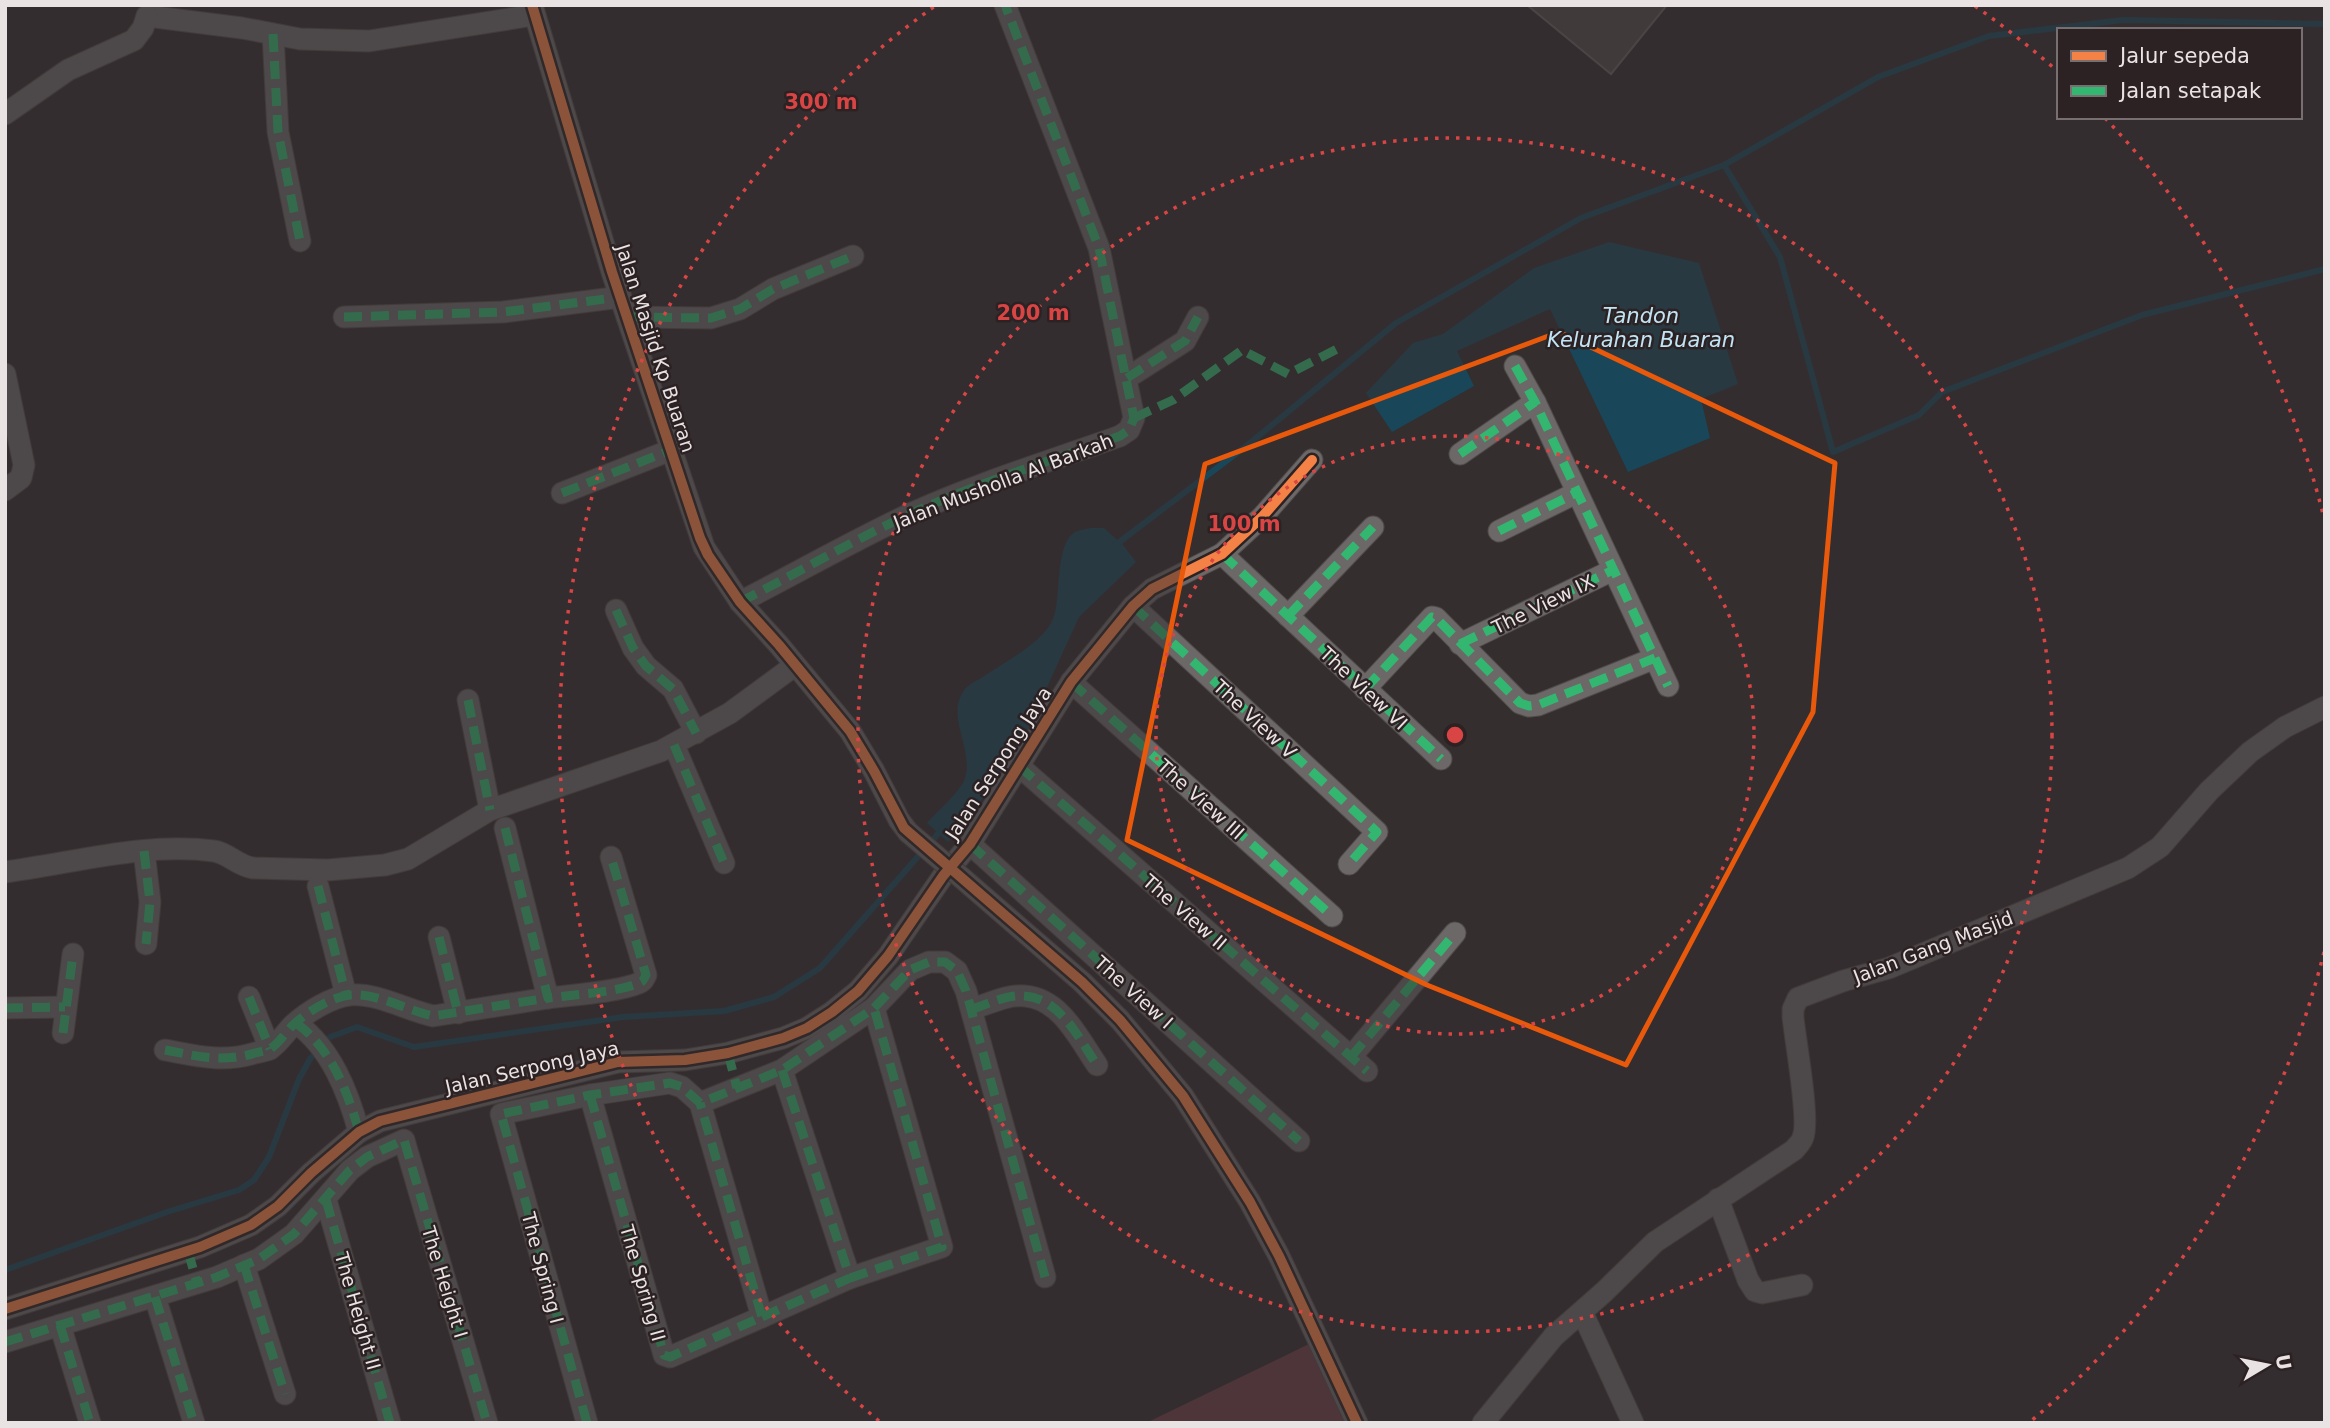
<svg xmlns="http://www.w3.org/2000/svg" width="2330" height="1428" font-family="'DejaVu Sans',sans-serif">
	<rect width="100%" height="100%" fill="#342e2f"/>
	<polygon fill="#6c3e45" points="1309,1344 1347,1423 1146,1423"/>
	<g fill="#194759">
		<polygon points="1609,242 1699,263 1738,384 1701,399 1710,438 1628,472 1550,309 1457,351 1474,386 1392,432 1366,393 1413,343 1443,334 1534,268"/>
		<path d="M 1091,528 L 1104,528 L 1123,545 L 1136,562 L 1079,617 L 1022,742 L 994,785 L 948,842 L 927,823 C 937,812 956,795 963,783 C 978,753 943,717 965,689 C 969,684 978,680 983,677 C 1003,663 1044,642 1053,619 C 1062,597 1054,545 1075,532 C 1079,530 1086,529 1091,528 Z"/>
	</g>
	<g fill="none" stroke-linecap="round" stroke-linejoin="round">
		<g stroke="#194759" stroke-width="6">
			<polyline points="1724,165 1780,257 1833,452 1919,415 1942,392 2142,315 2325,269"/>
			<polyline points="1114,546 1250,443 1396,323 1581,218 1724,165 1878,77 1989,36 2123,20 2325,24"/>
			<polyline points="5,1270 167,1212 239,1190 254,1180 269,1157 299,1079 310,1059 330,1037 357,1027 414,1047 623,1017 724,1011 774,997 820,968 944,827"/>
		</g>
	</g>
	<polygon fill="#4f4a4b" stroke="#666161" stroke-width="2" points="1527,5 1667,5 1611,74"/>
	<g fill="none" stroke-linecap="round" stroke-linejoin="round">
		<defs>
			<g id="minor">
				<polyline points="532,5 612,272 704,547 740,602 779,645 850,731 874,771 899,820 908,832"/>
				<polyline points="147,16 242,28 300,39 369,41 534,15"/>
				<polyline points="273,34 278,132 300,241"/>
				<polyline points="5,114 68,70 134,40 143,28 147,16"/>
				<polyline points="344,317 503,312 621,297"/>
				<polyline points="627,317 711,318 740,309 773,289 853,256"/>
				<polyline points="1515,366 1535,402 1668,686"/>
				<polyline points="5,374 24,465 21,478 5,490"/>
				<polyline points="1127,378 1185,341 1198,317"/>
				<polyline points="1460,454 1535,402"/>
				<polyline points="562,493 671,450"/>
				<polyline points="1499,531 1576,493"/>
				<polyline points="1222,554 1441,759"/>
				<path d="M 740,602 C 797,573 852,541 910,514 C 978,483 1050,461 1120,436 L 1129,430 L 1134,418 L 1099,248 L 1005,5"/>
				<polyline points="1133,606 1377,832 1349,864"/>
				<polyline points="616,610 633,648 646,666 673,689 696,733"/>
				<polyline points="1288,616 1373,527"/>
				<polyline points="1460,644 1613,570"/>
				<polyline points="1071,682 1332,916"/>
				<polyline points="1365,689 1432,617 1436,618 1520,703 1529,706 1538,705 1655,658"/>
				<polyline points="468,700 490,810"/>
				<polyline points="674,745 724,863"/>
				<polyline points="1019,766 1367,1071"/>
				<path d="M 505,828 L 548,998 C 571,995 619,992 639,983 C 644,981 643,980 646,975 L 611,857"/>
				<polyline points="970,844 1299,1141"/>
				<polyline points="144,851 150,902 146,944"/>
				<path d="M 5,872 C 74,863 144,842 214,851 C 228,853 238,866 253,868 L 328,870 L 385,865 L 408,859 L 490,810 L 661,751 L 730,713 L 794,666"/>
				<polyline points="962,878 1082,982 1120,1020 1183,1096 1250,1202 1279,1256 1357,1423"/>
				<polyline points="318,886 346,995"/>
				<polyline points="439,937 458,1013"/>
				<polyline points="249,997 270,1049"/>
				<polyline points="5,1008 65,1007"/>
				<path d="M 972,1009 C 988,1004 1008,994 1025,996 C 1061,999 1079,1039 1097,1065"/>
				<path d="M 296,1023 C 331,1048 348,1092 359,1132"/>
				<polyline points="63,1033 73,954"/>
				<path d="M 165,1050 C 197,1056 222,1063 255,1053 C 259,1052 266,1051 270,1049 C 279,1043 286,1032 293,1025 C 307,1012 331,997 350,995 C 378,993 406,1010 433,1016 L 548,998"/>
				<polyline points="1351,1057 1455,933"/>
				<polyline points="590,1095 664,1355 670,1357 762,1317 700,1103"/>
				<polyline points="1718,1199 1748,1280 1755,1291 1762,1293 1802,1285"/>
				<polyline points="326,1200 390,1423"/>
				<polyline points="244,1265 285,1394"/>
				<polyline points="850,1278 942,1247 874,1008"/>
				<polyline points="155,1297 194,1423"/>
				<polyline points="5,1309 200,1247 251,1225 278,1206 311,1173 359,1132 380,1121 618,1062 685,1060 728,1053 783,1038 807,1028 832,1012 858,991 888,956 943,876 970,844 1071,682 1133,606 1152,589 1222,554 1262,517 1312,460"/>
				<polyline points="1582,1312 1633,1423"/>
				<polyline points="762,1317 850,1278 782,1070"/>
				<polyline points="60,1325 90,1423"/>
				<polyline points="5,1342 217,1277 259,1259 294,1234 350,1170 367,1157 404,1140 487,1423"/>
				<polyline points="587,1423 501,1114 590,1095 670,1083 682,1087 700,1103 782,1070 874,1008 910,970 929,962 945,962 957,971 966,991 1045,1277"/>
				<path d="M 1483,1423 L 1554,1336 L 1604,1292 L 1655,1242 L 1794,1150 C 1797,1146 1802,1142 1803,1137 C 1810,1120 1795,1039 1793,1017 L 1793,1009 L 1798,998 L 1843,981 L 1889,968 L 2128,868 L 2160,847 L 2209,791 L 2250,752 L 2285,727 L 2325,707"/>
			</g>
		</defs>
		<use href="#minor" stroke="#514c4c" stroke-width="23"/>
		<use href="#minor" stroke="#6c6868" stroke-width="21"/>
		<defs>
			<polyline id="minor-bridge" points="908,832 962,878"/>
		</defs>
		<use href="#minor-bridge" stroke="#514c4c" stroke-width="23" stroke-linecap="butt"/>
		<use href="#minor-bridge" stroke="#6c6868" stroke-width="21"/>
		<g stroke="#33b770" stroke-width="9" stroke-dasharray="18 9" stroke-linecap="butt">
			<polyline points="273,34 278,132 300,241"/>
			<polyline points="344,317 503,312 621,297"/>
			<polyline points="627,317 711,318 740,309 773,289 853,256"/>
			<polyline points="1515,366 1535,402 1668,686"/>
			<polyline points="1127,378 1185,341 1198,317"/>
			<polyline points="1134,418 1173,400 1242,350 1288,374 1337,349"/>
			<polyline points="1460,454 1535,402"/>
			<polyline points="562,493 671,450"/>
			<polyline points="1499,531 1576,493"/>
			<polyline points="1222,554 1441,759"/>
			<path d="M 740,602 C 797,573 852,541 910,514 C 978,483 1050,461 1120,436 L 1129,430 L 1134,418 L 1099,248 L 1005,5"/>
			<polyline points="1133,606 1377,832 1349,864"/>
			<polyline points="616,610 633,648 646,666 673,689 696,733"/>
			<polyline points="1288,616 1373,527"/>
			<polyline points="1460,644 1613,570"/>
			<polyline points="1071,682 1332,916"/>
			<polyline points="1365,689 1432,617 1436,618 1520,703 1529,706 1538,705 1655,658"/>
			<polyline points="468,700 490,810"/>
			<polyline points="674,745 724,863"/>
			<polyline points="1019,766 1367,1071"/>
			<path d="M 505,828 L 548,998 C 571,995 619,992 639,983 C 644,981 643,980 646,975 L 611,857"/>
			<polyline points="970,844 1299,1141"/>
			<polyline points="144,851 150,902 146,944"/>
			<polyline points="318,886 346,995"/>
			<polyline points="439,937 458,1013"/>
			<polyline points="249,997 270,1049"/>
			<polyline points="5,1008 65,1007"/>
			<path d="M 972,1009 C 988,1004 1008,994 1025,996 C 1061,999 1079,1039 1097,1065"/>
			<path d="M 296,1023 C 331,1048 348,1092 359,1132"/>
			<polyline points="63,1033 73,954"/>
			<path d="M 165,1050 C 197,1056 222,1063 255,1053 C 259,1052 266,1051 270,1049 C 279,1043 286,1032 293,1025 C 307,1012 331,997 350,995 C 378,993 406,1010 433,1016 L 548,998"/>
			<polyline points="728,1053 737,1088"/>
			<polyline points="1351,1057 1455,933"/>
			<polyline points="590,1095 664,1355 670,1357 762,1317 700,1103"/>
			<polyline points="326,1200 390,1423"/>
			<polyline points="188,1251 197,1283"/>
			<polyline points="244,1265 285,1394"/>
			<polyline points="850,1278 942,1247 874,1008"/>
			<polyline points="155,1297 194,1423"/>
			<polyline points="762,1317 850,1278 782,1070"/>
			<polyline points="60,1325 90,1423"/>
			<polyline points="5,1342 217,1277 259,1259 294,1234 350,1170 367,1157 404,1140 487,1423"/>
			<polyline points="587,1423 501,1114 590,1095 670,1083 682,1087 700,1103 782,1070 874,1008 910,970 929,962 945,962 957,971 966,991 1045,1277"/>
		</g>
		<defs>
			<g id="cycleway">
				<polyline points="532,5 612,272 700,538 708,555 740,602 779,645 850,731 874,771 904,828 1082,982 1120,1020 1183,1096 1250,1202 1279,1256 1357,1423"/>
				<polyline points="5,1309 200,1247 251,1225 278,1206 311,1173 359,1132 380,1121 618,1062 685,1060 728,1053 783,1038 807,1028 832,1012 858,991 888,956 943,876 970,844 1071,682 1133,606 1152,589 1222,554 1262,517 1312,460"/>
			</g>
		</defs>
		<use href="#cycleway" stroke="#2c2223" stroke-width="15"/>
		<use href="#cycleway" stroke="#f48246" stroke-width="10"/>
	</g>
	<path d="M0 0H2330V1428H0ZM 1559,332 L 1835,463 L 1813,712 L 1626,1065 L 1427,985 L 1127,840 L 1205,464 Z" fill="#342e2f" fill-opacity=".55" fill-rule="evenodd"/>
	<path fill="none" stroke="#e8590c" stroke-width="5" stroke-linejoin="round" d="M 1559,332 L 1835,463 L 1813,712 L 1626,1065 L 1427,985 L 1127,840 L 1205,464 Z"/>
	<g fill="none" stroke="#d94444" stroke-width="3.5" stroke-dasharray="3.5 7">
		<circle cx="1455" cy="735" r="299"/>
		<circle cx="1455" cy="735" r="597"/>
		<path d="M2324 952A896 896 0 0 1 2031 1421M879 1421A896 896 0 0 1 935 6M1975 6A896 896 0 0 1 2055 69M2105 118A896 896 0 0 1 2324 518"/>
	</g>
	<g text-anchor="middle" stroke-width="5" stroke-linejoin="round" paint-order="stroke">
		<g font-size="19" fill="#eae3e3" stroke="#2c2223">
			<text transform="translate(656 348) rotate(72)" y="7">Jalan Masjid Kp Buaran</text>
			<text transform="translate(1003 481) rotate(-21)" y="7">Jalan Musholla Al Barkah</text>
			<text transform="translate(1543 604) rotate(-26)" y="7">The View IX</text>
			<text transform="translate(1364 688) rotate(43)" y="7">The View VI</text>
			<text transform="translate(1255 719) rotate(43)" y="7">The View V</text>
			<text transform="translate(998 763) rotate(-57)" y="7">Jalan Serpong Jaya</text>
			<text transform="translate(1201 799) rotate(42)" y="7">The View III</text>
			<text transform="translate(1185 912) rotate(41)" y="7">The View II</text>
			<text transform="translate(1933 947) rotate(-21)" y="7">Jalan Gang Masjid</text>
			<text transform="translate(1134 992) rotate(42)" y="7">The View I</text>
			<text transform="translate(532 1067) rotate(-13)" y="7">Jalan Serpong Jaya</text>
			<text transform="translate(543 1268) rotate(75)" y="7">The Spring I</text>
			<text transform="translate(445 1282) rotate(73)" y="7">The Height I</text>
			<text transform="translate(643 1283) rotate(74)" y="7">The Spring II</text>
			<text transform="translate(358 1311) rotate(74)" y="7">The Height II</text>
		</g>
		<g font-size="21" font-style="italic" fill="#c1e4f5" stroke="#2c2223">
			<text x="1641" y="323">Tandon<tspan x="1641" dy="24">Kelurahan Buaran</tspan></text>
		</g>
	</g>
	<circle cx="1455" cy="735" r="10" fill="#d94444" stroke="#2c2223" stroke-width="3.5"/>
	<g font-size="21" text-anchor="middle" font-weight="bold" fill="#d94444" stroke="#2c2223" stroke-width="5" stroke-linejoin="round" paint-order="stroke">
		<text x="821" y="109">300 m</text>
		<text x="1033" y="320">200 m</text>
		<text x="1244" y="531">100 m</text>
	</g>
	<rect width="2330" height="1428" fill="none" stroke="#eae3e3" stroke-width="14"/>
	<rect x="2057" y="28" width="245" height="91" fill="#2c2223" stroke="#786f70" stroke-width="2"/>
	<rect x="2071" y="51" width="35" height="10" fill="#f48246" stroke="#786f70" stroke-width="2"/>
	<text x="2120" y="63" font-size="21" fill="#eae3e3">Jalur sepeda</text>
	<rect x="2071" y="86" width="35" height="10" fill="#33b770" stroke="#786f70" stroke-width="2"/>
	<text x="2120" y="98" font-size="21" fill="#eae3e3">Jalan setapak</text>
	<g transform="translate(2267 1365) rotate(80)" stroke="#2c2223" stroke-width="5" paint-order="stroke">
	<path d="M0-5L12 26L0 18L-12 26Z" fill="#eae3e3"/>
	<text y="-10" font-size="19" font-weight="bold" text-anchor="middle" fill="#eae3e3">U</text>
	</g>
</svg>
